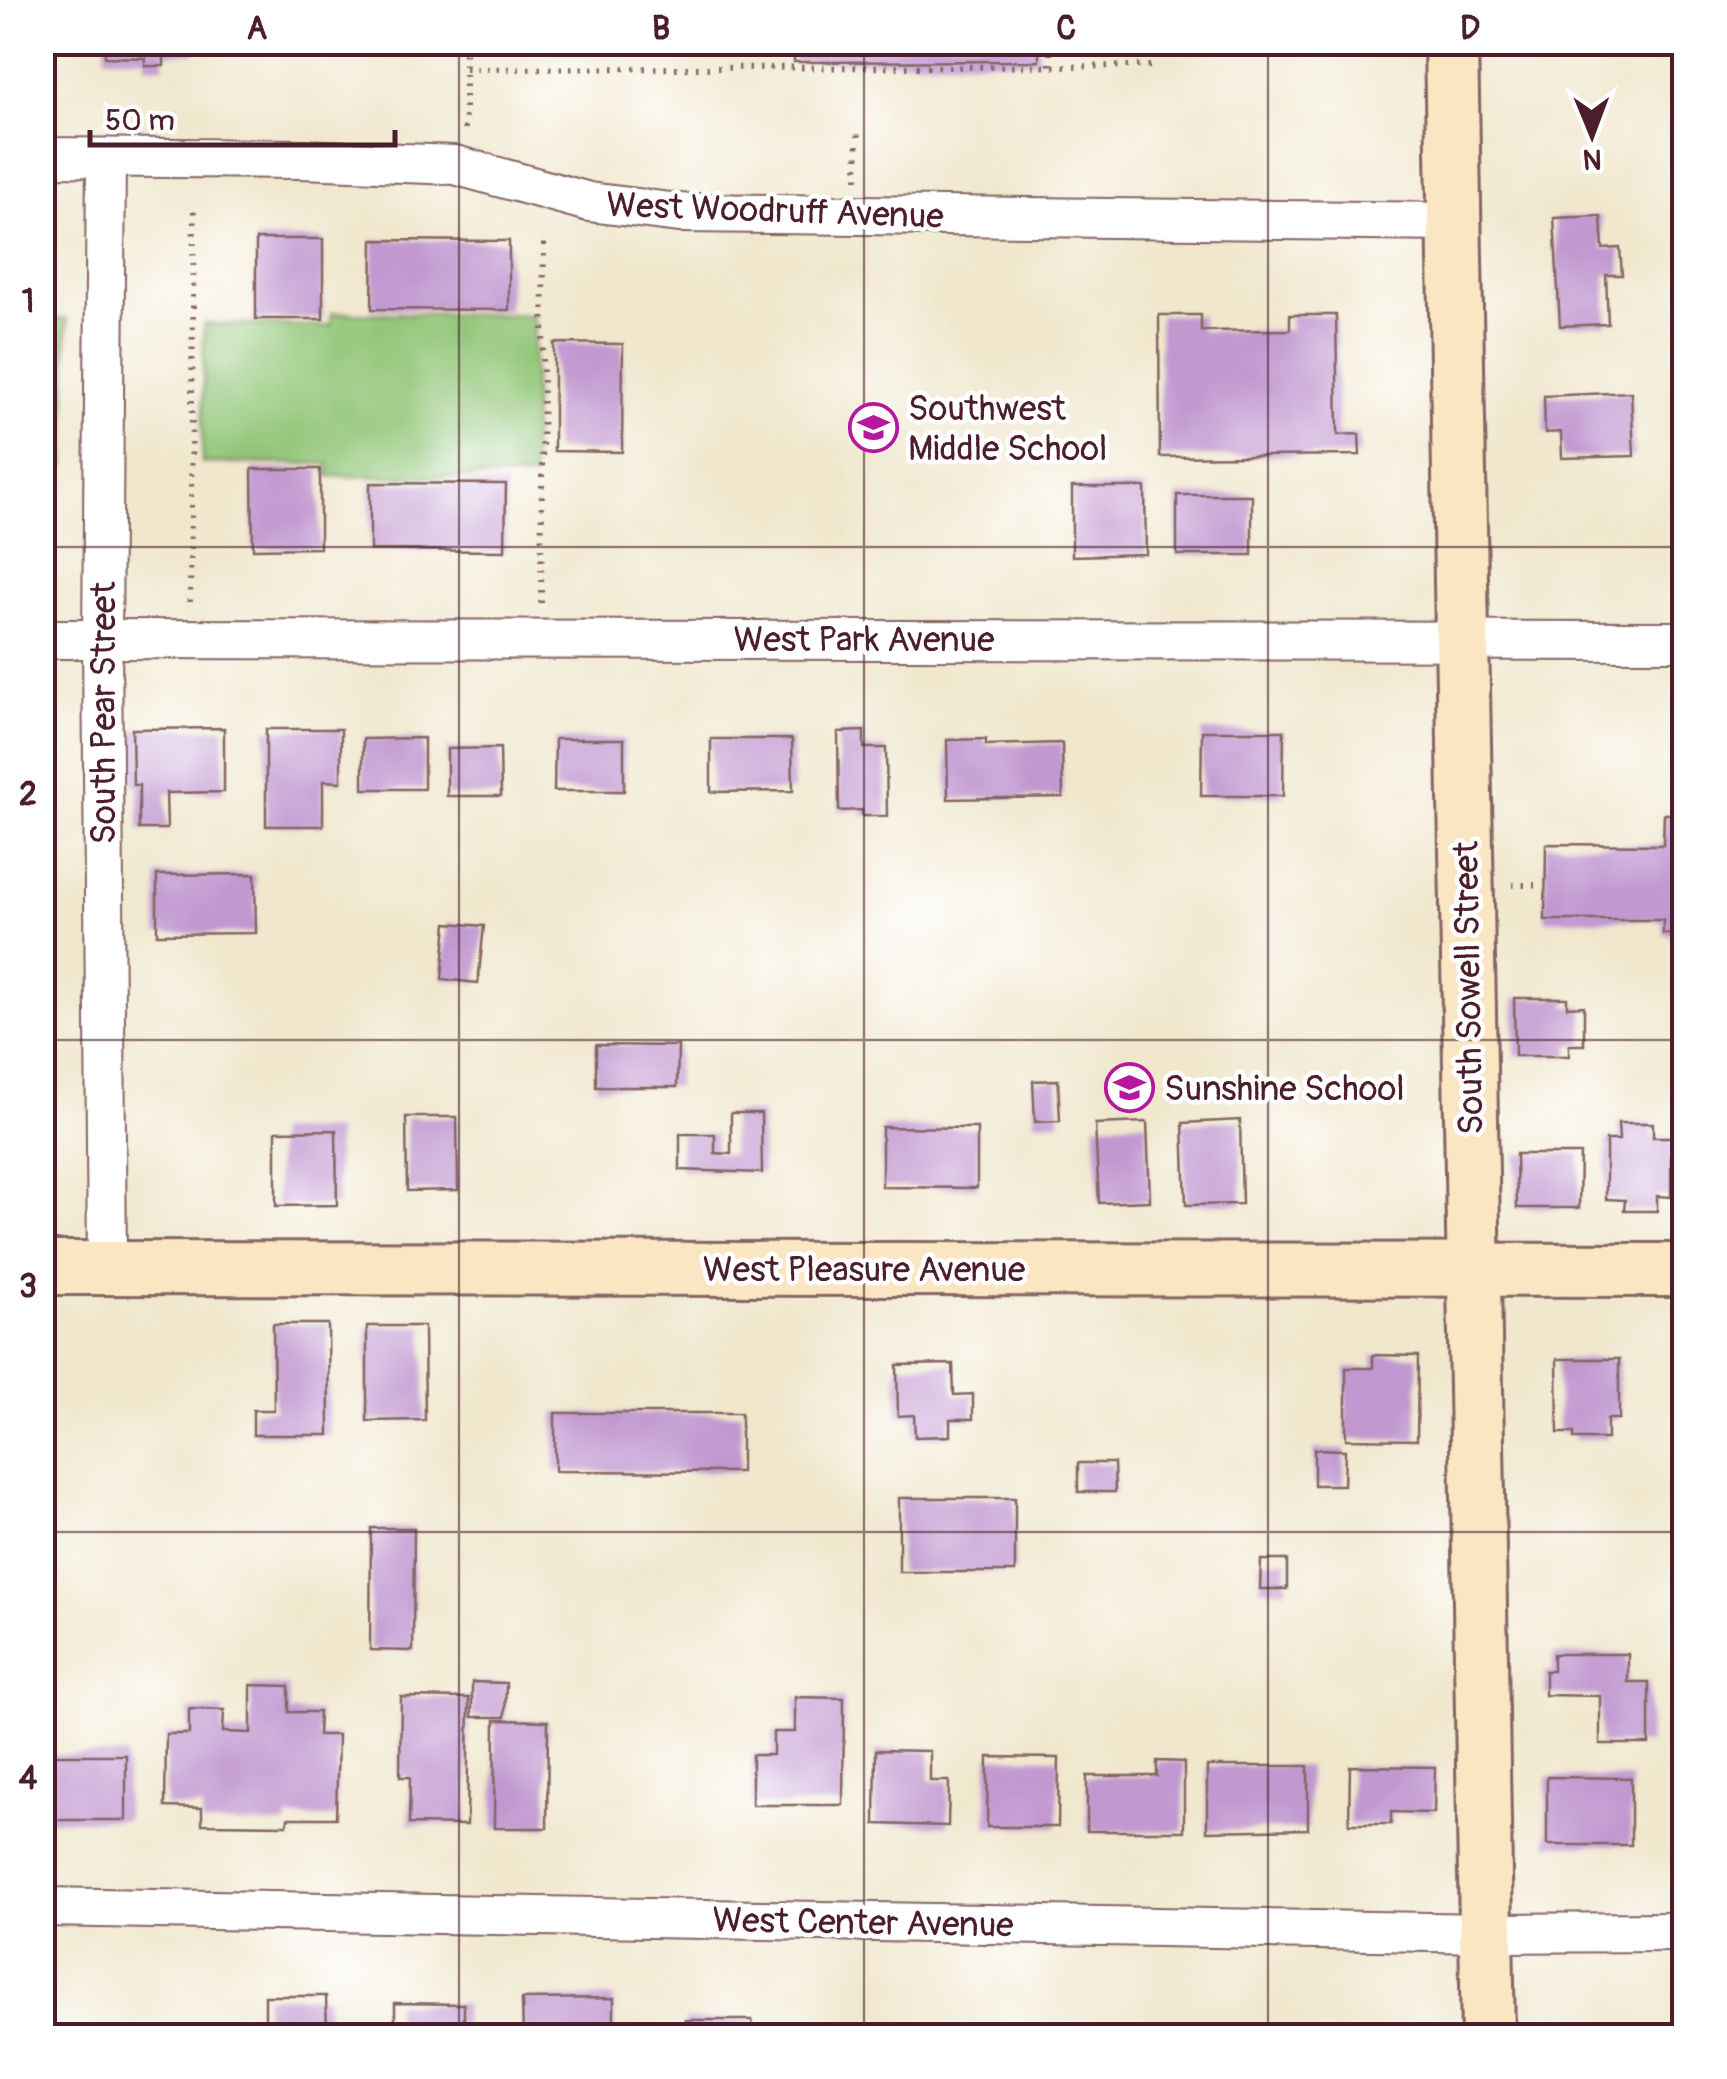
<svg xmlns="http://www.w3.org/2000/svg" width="1727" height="2079" font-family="Pangolin,sans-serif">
	<rect width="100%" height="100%" fill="#fff"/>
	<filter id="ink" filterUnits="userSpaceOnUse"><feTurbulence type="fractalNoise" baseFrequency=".01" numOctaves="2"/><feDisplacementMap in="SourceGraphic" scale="20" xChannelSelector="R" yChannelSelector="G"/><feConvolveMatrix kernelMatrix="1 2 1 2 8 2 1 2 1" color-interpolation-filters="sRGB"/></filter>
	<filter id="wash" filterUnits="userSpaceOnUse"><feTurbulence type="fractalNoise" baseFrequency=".0048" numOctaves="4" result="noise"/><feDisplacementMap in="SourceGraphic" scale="40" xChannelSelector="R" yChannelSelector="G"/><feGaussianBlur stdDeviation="2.25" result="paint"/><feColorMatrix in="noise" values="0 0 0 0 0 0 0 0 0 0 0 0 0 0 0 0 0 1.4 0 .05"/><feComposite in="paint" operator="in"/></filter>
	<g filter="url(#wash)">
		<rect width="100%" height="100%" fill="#f0e7cd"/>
		<g fill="#92c678" stroke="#6e7252" stroke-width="2.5">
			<polygon points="332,313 534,315 532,478 329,476 329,464 202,463 204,324 331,326"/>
			<polygon points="43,319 67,319 66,464 43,463"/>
		</g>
		<polygon fill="#6ea4db" stroke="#5c6283" stroke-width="2.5" points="1510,43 1633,42 1633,43 1630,49 1570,60"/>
		<g id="blocks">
			<g fill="#c198d0">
				<polygon points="105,42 195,42 195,54 164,54 164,66 145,66 145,58 105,57"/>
				<polygon points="794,42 1039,42 1039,61 794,62"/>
				<polygon points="1601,216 1603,249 1620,248 1622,275 1606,275 1608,324 1560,326 1554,218"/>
				<rect x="256" y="239" width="67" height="80"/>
				<polygon points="373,240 509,241 509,310 372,309"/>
				<polygon points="1159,315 1201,315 1201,331 1290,330 1290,315 1336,315 1338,435 1359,434 1360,455 1160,457"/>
				<polygon points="554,343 623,344 622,452 554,451"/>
				<polygon points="1631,392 1634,456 1562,458 1561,432 1545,433 1544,396"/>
				<polygon points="252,469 320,469 320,548 253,549"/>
				<polygon points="370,483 506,484 505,551 370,550"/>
				<polygon points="1072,487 1145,487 1146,554 1072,556"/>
				<rect x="1177" y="495" width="75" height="60"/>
				<polygon points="224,728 224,792 166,793 167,829 139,829 139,785 133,785 132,729"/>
				<polygon points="266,729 341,729 341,782 323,781 323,826 266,826"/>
				<polygon points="864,731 864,748 886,748 887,816 862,816 862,810 839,811 838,732"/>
				<polygon points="1202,731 1284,731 1283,796 1201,796"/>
				<polygon points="424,738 424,789 363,789 363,739"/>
				<polygon points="555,739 624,739 624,791 554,791"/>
				<polygon points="711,739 792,739 793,791 711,792"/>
				<polygon points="986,739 986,745 1062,743 1063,797 948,799 947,740"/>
				<polygon points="500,748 501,796 447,796 447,749"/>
				<polygon points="1664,814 1684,814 1684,935 1663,934 1663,920 1545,920 1546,844 1663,845"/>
				<polygon points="255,874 256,933 157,934 157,875"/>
				<polygon points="447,923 484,926 478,983 442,979"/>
				<polygon points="1514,998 1567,998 1567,1007 1584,1006 1584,1045 1569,1045 1569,1056 1515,1056"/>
				<polygon points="596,1045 678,1046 677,1087 596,1087"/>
				<polygon points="1058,1080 1060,1121 1035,1122 1033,1081"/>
				<polygon points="731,1113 761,1113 762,1173 680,1170 680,1134 715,1134 715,1153 731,1154"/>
				<polygon points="406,1117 457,1117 458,1190 407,1191"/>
				<polygon points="1240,1120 1242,1204 1186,1205 1183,1123"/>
				<polygon points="1147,1122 1150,1201 1099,1203 1095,1124"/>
				<polygon points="1618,1123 1653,1123 1653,1137 1671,1137 1671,1197 1657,1196 1657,1211 1624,1211 1625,1200 1606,1199 1606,1140 1619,1140"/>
				<polygon points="882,1127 977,1128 977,1188 882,1187"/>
				<polygon points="336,1130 337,1205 276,1206 276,1131"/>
				<polygon points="1516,1154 1580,1154 1579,1208 1517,1208"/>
				<polygon points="273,1324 328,1324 329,1435 253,1435 253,1410 274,1410"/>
				<polygon points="367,1326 424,1326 425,1420 367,1421"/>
				<polygon points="1373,1355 1418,1356 1417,1440 1346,1439 1346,1368 1373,1368"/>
				<polygon points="1557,1359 1619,1359 1619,1419 1607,1419 1607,1439 1574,1439 1574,1433 1558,1433"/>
				<polygon points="953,1364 954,1395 973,1394 973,1419 950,1419 950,1436 915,1437 914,1415 898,1416 897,1365"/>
				<polygon points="555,1413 741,1413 741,1472 555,1471"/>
				<polygon points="1314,1449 1345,1450 1344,1485 1314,1485"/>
				<polygon points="1078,1463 1114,1463 1115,1492 1078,1492"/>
				<rect x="899" y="1498" width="116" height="74"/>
				<polygon points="371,1528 414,1528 413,1651 370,1650"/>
				<polygon points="1261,1560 1287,1560 1287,1589 1260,1589"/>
				<polygon points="1553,1654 1628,1654 1628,1682 1649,1682 1649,1744 1600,1744 1600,1696 1545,1695 1545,1671 1553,1671"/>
				<polygon points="472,1682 506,1683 505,1717 472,1717"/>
				<polygon points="251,1685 289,1686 289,1712 319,1712 318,1735 338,1735 336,1818 288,1818 287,1825 202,1824 202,1808 165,1807 166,1734 189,1734 189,1709 224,1710 223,1732 251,1733"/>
				<polygon points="401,1697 469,1698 467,1825 409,1824 410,1777 400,1777"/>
				<polygon points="795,1697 844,1698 843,1805 752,1805 752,1755 773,1755 773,1732 795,1732"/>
				<polygon points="495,1720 548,1721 547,1828 494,1828"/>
				<polygon points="876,1750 930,1751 930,1781 949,1781 948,1826 875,1824"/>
				<rect x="42" y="1755" width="84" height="65"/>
				<polygon points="988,1757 1059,1758 1058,1827 987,1827"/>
				<polygon points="1157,1761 1184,1762 1184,1831 1087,1831 1087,1776 1157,1776"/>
				<polygon points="1207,1766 1308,1766 1308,1829 1207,1831"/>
				<polygon points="1350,1766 1435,1767 1434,1813 1391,1812 1391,1824 1349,1824"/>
				<polygon points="1547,1777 1631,1778 1631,1845 1547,1845"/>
				<polygon points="265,1996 326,1996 327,2036 265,2036"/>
				<polygon points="614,1998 614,2036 523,2036 522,1999"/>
				<polygon points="395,2003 464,2004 464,2036 395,2036"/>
				<polygon points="685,2020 752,2020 753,2036 686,2036"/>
				<polygon points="833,2030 908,2031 908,2036 832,2036"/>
				<polygon points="995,2032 1036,2033 1036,2036 995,2036"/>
			</g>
		</g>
	</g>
	<g filter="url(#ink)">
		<use href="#blocks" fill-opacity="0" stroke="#846564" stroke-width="2.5"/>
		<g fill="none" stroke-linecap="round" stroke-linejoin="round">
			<defs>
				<g id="street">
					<polyline points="42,157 301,159 455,165 589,202 679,213 1453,222"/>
					<polyline points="106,158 102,640 107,1268"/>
					<polyline points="42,639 1684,641"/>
					<polyline points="42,1907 1487,1933 1684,1932"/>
				</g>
				<g id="secondary">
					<polyline points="1451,42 1488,2036"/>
					<polyline points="42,1268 1684,1270"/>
				</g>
			</defs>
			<use href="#street" stroke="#846564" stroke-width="42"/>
			<use href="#secondary" stroke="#846564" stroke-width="58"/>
			<g stroke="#846564" stroke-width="6" stroke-dasharray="2.5 8" stroke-linecap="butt">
				<polyline points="1050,42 1050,66"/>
				<polyline points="465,69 1154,66"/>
				<polyline points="465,129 465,42"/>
				<polyline points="857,179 858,130"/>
				<polyline points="190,602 194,206"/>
				<polyline points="541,603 544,239"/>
				<polyline points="1512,885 1535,885"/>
			</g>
			<use href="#street" stroke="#fff" stroke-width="38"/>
			<use href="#secondary" stroke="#fbe6c3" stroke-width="52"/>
		</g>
	</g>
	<path fill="none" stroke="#4a1f2b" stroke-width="2.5" stroke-opacity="0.55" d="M 459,42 L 459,2036M 864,42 L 864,2036M 1268,42 L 1268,2036M 42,547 L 1684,547M 42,1040 L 1684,1040M 42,1532 L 1684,1532"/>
	<defs>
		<symbol id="school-ring" viewBox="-11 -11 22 22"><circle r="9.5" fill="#fff" stroke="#b5179e" stroke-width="1.5"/><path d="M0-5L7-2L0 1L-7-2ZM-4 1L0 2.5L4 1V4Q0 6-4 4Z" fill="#b5179e"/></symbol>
	</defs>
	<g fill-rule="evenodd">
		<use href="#school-ring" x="846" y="400" width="55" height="55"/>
		<use href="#school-ring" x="1102" y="1060" width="55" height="55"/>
	</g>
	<g text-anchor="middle" stroke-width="9" stroke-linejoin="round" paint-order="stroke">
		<g font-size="35" fill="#4a1f2b" stroke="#fff">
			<text transform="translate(775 210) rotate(2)" y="12">West Woodruff Avenue</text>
			<text x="864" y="651">West Park Avenue</text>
			<text transform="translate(103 713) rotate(-90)" y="12">South Pear Street</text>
			<text transform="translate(1468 988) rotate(-91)" y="12">South Sowell Street</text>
			<text x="864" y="1281">West Pleasure Avenue</text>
			<text transform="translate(863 1922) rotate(1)" y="12">West Center Avenue</text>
		</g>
		<g font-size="35" fill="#4a1f2b" stroke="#fff" text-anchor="start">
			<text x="908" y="420">Southwest<tspan x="908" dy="40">Middle School</tspan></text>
			<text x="1164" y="1100">Sunshine School</text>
		</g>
	</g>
	<rect width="1727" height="2079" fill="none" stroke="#fff" stroke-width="110"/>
	<g transform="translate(1592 135) rotate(179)" stroke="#ffffff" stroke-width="8" paint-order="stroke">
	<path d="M0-8L18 38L0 25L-18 38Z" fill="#4a1f2b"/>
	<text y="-15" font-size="28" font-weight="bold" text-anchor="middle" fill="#4a1f2b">N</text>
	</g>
	<path d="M90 130v15h305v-15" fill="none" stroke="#4a1f2b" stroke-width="5"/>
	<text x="105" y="130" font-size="30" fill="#4a1f2b" stroke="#ffffff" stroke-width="8" paint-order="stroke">50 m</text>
	<rect x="55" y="55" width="1617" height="1969" fill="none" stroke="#4a1f2b" stroke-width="4"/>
	<g font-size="32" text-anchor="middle" font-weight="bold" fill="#4a1f2b">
		<text x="257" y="39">A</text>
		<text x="661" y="39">B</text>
		<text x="1066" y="39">C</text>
		<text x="1470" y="39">D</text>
		<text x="28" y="312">1</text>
		<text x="28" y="805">2</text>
		<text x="28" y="1297">3</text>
		<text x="28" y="1789">4</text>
	</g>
</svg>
